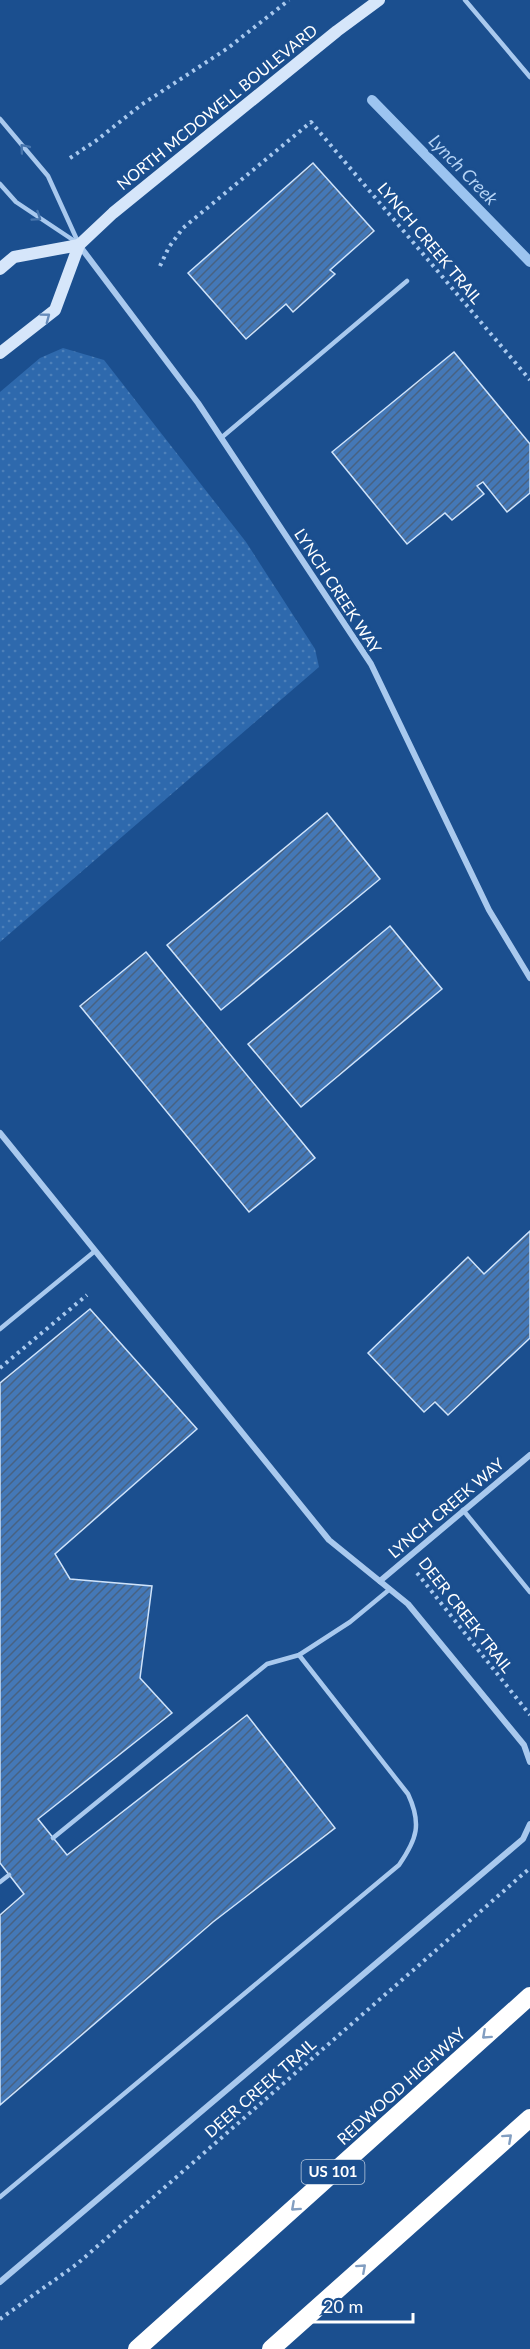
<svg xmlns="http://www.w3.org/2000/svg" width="530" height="2349" font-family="Lato,sans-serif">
	<defs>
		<pattern id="grass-dots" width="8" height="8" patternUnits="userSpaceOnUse" patternTransform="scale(1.5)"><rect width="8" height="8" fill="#2e69ad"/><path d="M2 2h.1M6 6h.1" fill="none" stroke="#4d80b9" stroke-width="1.8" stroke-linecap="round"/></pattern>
		<pattern id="building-hatch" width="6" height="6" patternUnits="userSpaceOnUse" patternTransform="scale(1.5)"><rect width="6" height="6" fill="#4478b7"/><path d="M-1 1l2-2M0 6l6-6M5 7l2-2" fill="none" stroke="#486282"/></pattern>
	</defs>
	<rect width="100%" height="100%" fill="#1b4f8f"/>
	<polygon fill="url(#grass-dots)" points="63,348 104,360 246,542 315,649 319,667 0,942 0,392 40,358"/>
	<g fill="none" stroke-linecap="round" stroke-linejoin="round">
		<polyline stroke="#9cc4f0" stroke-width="10" points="372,100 530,262"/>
	</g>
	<g fill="url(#building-hatch)" stroke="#cfe3fa" stroke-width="1.5">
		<polygon points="313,163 374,231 330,270 335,274 293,312 286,304 246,339 188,273"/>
		<polygon points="454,352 530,444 530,493 507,512 483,482 477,486 484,494 452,520 445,513 407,544 332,452"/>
		<polygon points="327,813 380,879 221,1010 167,945"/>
		<polygon points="390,926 442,989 301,1107 248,1044"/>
		<polygon points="146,952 315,1158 249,1212 80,1006"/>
		<polygon points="530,1231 530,1338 448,1415 435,1402 424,1412 368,1353 468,1257 484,1274"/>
		<polygon points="90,1309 197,1429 55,1554 70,1579 152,1586 140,1678 172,1713 38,1819 67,1855 247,1715 335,1828 213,1922 0,2105 0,1915 24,1894 0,1863 0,1383"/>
	</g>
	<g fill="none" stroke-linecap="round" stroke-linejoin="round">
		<g stroke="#a9c9ee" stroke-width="4" stroke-dasharray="3 4.5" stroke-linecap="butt">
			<polyline points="70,158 97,140 141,105 228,48 289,0"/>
			<polyline points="160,266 169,247 183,228 311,122 530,380"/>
			<polyline points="0,1368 87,1295"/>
			<polyline points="417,1573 530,1715"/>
			<polyline points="0,2319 77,2264 530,1868"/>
		</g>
		<g stroke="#a9c9ee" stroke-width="4.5">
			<polyline points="465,0 530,77"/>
			<polyline points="0,119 48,176 78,242"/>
			<polyline points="0,184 16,202 76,242"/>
			<polyline points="221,438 407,281"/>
			<polyline points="0,1329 95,1251"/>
			<polyline points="463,1510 530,1592"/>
			<polyline points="53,1838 267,1664 299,1655 350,1622 390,1589"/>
			<polyline points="0,1882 9,1875"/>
			<path d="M 0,2197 L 399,1865 C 417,1839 422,1824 408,1794 L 299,1655"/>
		</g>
		<g stroke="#a9c9ee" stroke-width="6">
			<polyline points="79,245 198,403 371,664 489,910 530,978"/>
			<polyline points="0,1133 329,1540 408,1604 524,1745 530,1762"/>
			<polyline points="380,1581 530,1455"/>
			<polyline points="0,2282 523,1839 530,1824"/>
		</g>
		<g stroke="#d6e6fa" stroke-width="12">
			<polyline points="0,269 14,257 79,245"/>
			<polyline points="0,353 55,310 79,245 113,213 337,31 379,0"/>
		</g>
		<g stroke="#fff" stroke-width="18">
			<polyline points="137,2349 530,1996"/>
			<polyline points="271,2349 530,2118"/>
		</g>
	</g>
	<defs><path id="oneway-chevron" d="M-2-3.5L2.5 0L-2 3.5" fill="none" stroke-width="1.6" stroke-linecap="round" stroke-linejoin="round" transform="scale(1.5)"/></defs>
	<g stroke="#4674ac">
		<use href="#oneway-chevron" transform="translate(24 148) rotate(-130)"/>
		<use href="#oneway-chevron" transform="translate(37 217) rotate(34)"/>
	</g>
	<use stroke="#668bba" href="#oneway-chevron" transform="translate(46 317) rotate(-37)"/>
	<g stroke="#829ec1">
		<use href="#oneway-chevron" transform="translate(486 2035) rotate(138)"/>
		<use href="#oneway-chevron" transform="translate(508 2138) rotate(-42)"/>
		<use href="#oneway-chevron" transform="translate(295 2207) rotate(138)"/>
		<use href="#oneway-chevron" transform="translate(362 2268) rotate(-42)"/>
	</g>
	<g text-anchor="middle" stroke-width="6" stroke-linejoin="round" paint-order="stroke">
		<rect fill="#1b4f8f" stroke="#bbcadd" stroke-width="1.5" x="301.5" y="2160" width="63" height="24" rx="4.5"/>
		<g font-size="15" font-weight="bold" fill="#fff">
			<text x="333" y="2177">US 101</text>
		</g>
		<g font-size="16" fill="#fff" stroke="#1b4f8f">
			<text transform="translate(217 107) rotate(-39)" y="6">NORTH MCDOWELL BOULEVARD</text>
			<text transform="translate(430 243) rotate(50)" y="6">LYNCH CREEK TRAIL</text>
			<text transform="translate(338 591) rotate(57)" y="6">LYNCH CREEK WAY</text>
			<text transform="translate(446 1508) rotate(-40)" y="6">LYNCH CREEK WAY</text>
			<text transform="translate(466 1615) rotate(52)" y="6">DEER CREEK TRAIL</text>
			<text transform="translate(401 2086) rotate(-42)" y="6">REDWOOD HIGHWAY</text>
			<text transform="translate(260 2088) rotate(-41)" y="6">DEER CREEK TRAIL</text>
		</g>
		<g font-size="18" font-style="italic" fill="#b5d3f5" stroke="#1b4f8f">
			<text transform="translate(463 170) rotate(46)" y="6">Lynch Creek</text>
		</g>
	</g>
	<path d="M314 2313v9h99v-9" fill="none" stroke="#ffffff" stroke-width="3"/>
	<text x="323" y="2313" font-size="18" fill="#ffffff" stroke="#1b4f8f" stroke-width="4.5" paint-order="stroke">20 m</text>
</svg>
